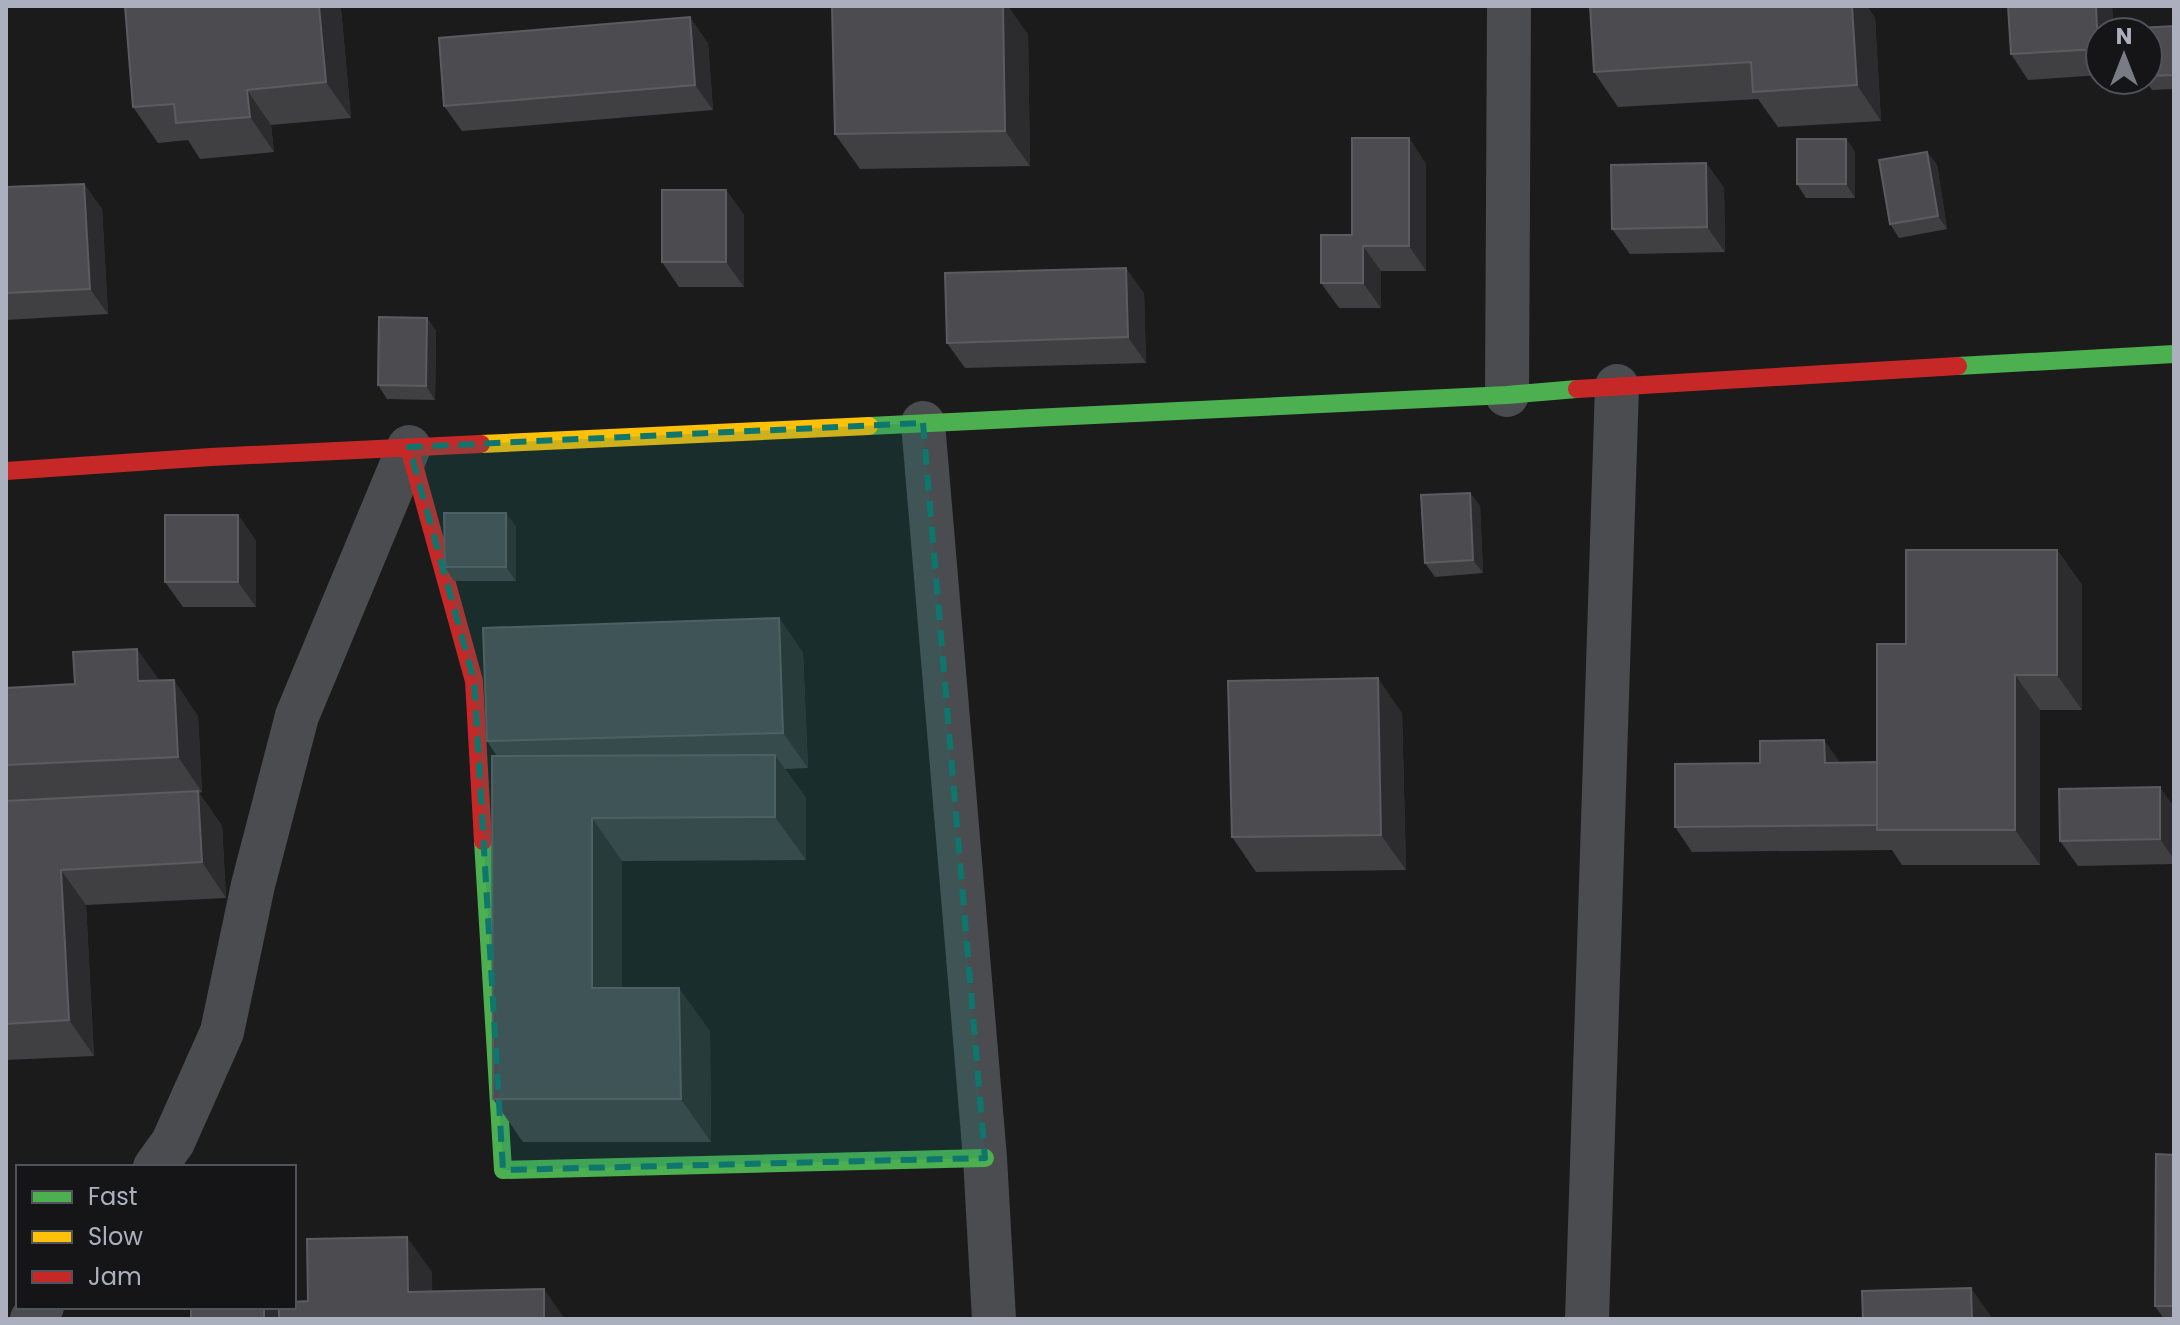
<svg xmlns="http://www.w3.org/2000/svg" width="2180" height="1325" font-family="Poppins,sans-serif">
	<rect width="100%" height="100%" fill="#1b1b1c"/>
	<g fill="none" stroke-linecap="round" stroke-linejoin="round">
		<g stroke="#4b4c4f" stroke-width="44">
			<polyline points="1507,395 1509,6"/>
			<polyline points="923,423 985,1158 994,1319"/>
			<polyline points="155,1167 173,1142 222,1032 253,885 297,716 409,447"/>
			<polyline points="32,1319 42,1307"/>
			<polyline points="1587,1319 1617,386"/>
		</g>
		<g stroke="#4caf50" stroke-width="18">
			<polyline points="1958,366 2174,354"/>
			<polyline points="869,426 1507,395 1577,389"/>
			<polyline points="483,841 503,1170 985,1158"/>
		</g>
		<polyline stroke="#ffc107" stroke-width="18" points="481,444 869,426"/>
		<g stroke="#c62828" stroke-width="18">
			<polyline points="1577,389 1958,366"/>
			<polyline points="409,447 474,681 483,841"/>
			<polyline points="6,471 211,457 481,444"/>
		</g>
	</g>
	<g fill="#404043">
		<polygon points="1590,6 1867,6 1875,18 1881,121 1778,127 1758,99 1618,107 1594,72"/>
		<polygon points="2112,6 2114,32 2100,32 2100,75 2028,80 2011,54"/>
		<polygon points="341,9 351,118 271,125 274,152 200,159 188,140 158,143 133,107"/>
		<polygon points="2174,26 2174,89 2152,90 2145,80 2148,80 2148,32"/>
		<polygon points="1028,34 1030,166 860,169 835,134"/>
		<polygon points="708,43 713,110 462,131 444,106"/>
		<polygon points="1409,138 1426,164 1426,271 1381,271 1381,308 1339,308 1321,283 1352,235"/>
		<polygon points="1846,139 1855,152 1855,198 1806,198 1797,184"/>
		<polygon points="1927,152 1937,165 1947,229 1899,238 1890,224"/>
		<polygon points="1706,163 1724,188 1725,252 1630,254 1612,229"/>
		<polygon points="84,184 102,209 108,314 6,320 6,187"/>
		<polygon points="726,190 744,215 744,287 679,287 662,262"/>
		<polygon points="1144,293 1146,363 965,368 947,343"/>
		<polygon points="427,318 436,331 435,400 387,399 378,385"/>
		<polygon points="1470,493 1480,506 1483,573 1435,577 1425,563"/>
		<polygon points="238,515 256,541 256,607 183,607 165,582"/>
		<polygon points="516,526 516,581 454,581 445,567"/>
		<polygon points="2057,550 2082,585 2082,710 2040,710 2040,865 1902,865 1892,850 1692,852 1675,827 1840,762 1877,762 1906,644"/>
		<polygon points="779,618 803,653 808,768 785,769 806,798 806,860 622,861 622,988 710,1031 711,1142 523,1142 493,1099 497,756 487,741"/>
		<polygon points="137,649 159,681 198,716 202,792 199,793 222,826 226,898 86,905 94,1056 6,1060 6,688 75,684"/>
		<polygon points="1402,713 1406,870 1256,872 1232,837"/>
		<polygon points="2174,807 2174,864 2078,866 2060,841"/>
		<polygon points="2174,1155 2174,1319 2164,1319 2155,1306"/>
	</g>
	<g fill="#2c2c2e">
		<polygon points="319,6 339,6 341,9 351,118 326,82"/>
		<polygon points="1003,6 1008,6 1028,34 1030,166 1005,131"/>
		<polygon points="1852,6 1867,6 1875,18 1881,121 1857,85"/>
		<polygon points="2096,6 2112,6 2114,32 2100,32 2100,51 2098,49"/>
		<polygon points="690,17 708,43 713,110 695,85"/>
		<polygon points="247,90 271,125 274,152 250,117"/>
		<polygon points="1409,138 1426,164 1426,271 1409,246"/>
		<polygon points="1846,139 1855,152 1855,198 1846,184"/>
		<polygon points="1927,152 1937,165 1947,229 1938,216"/>
		<polygon points="1706,163 1724,188 1725,252 1707,227"/>
		<polygon points="84,184 102,209 108,314 90,289"/>
		<polygon points="726,190 744,215 744,287 726,262"/>
		<polygon points="1363,246 1381,271 1381,308 1363,283"/>
		<polygon points="1126,268 1144,293 1146,363 1128,337"/>
		<polygon points="427,318 436,331 435,400 426,386"/>
		<polygon points="1470,493 1480,506 1483,573 1473,560"/>
		<polygon points="506,513 516,526 516,581 506,567"/>
		<polygon points="238,515 256,541 256,607 238,582"/>
		<polygon points="2057,550 2082,585 2082,710 2057,675"/>
		<polygon points="779,618 803,653 808,768 783,733"/>
		<polygon points="137,649 162,684 138,681"/>
		<polygon points="2015,675 2040,710 2040,865 2015,830"/>
		<polygon points="1378,678 1402,713 1406,870 1381,835"/>
		<polygon points="174,680 198,716 202,792 178,757"/>
		<polygon points="1824,740 1842,765 1825,763"/>
		<polygon points="775,755 806,798 806,860 775,817"/>
		<polygon points="2160,787 2174,807 2174,859 2160,839"/>
		<polygon points="198,791 222,826 226,898 202,862"/>
		<polygon points="592,818 622,861 622,1031 592,988"/>
		<polygon points="61,870 86,905 94,1056 69,1020"/>
		<polygon points="679,988 710,1031 711,1142 681,1099"/>
		<polygon points="407,1237 432,1272 433,1319 408,1292"/>
		<polygon points="1971,1288 1993,1319 1972,1319"/>
		<polygon points="544,1289 565,1319 544,1319"/>
		<rect x="264" y="1307" width="25" height="12"/>
	</g>
	<g fill="#4c4c50" stroke="#5b5c61" stroke-width="2">
		<polygon points="125,6 319,6 326,82 247,90 250,117 176,123 174,104 133,107"/>
		<polygon points="832,6 1003,6 1005,131 835,134"/>
		<polygon points="1590,6 1852,6 1857,85 1753,92 1751,62 1594,72"/>
		<polygon points="2008,6 2096,6 2098,49 2011,54"/>
		<polygon points="690,17 695,85 444,106 439,38"/>
		<polygon points="2174,26 2174,75 2148,76 2148,32 2139,32 2139,28"/>
		<polygon points="1352,138 1409,138 1409,246 1363,246 1363,283 1321,283 1321,235 1352,235"/>
		<rect x="1797" y="139" width="49" height="45"/>
		<polygon points="1927,152 1938,216 1890,224 1879,160"/>
		<polygon points="1706,163 1707,227 1612,229 1611,165"/>
		<polygon points="84,184 90,289 6,293 6,187"/>
		<rect x="662" y="190" width="64" height="72"/>
		<polygon points="1126,268 1128,337 947,343 945,273"/>
		<polygon points="379,317 427,318 426,386 378,385"/>
		<polygon points="1470,493 1473,560 1425,563 1421,495"/>
		<polygon points="444,513 506,513 506,567 445,567"/>
		<rect x="165" y="515" width="73" height="67"/>
		<polygon points="1906,550 2057,550 2057,675 2015,675 2015,830 1877,830 1877,644 1906,644"/>
		<polygon points="779,618 783,733 487,741 483,628"/>
		<polygon points="137,649 138,681 174,680 178,757 6,765 6,688 75,684 73,652"/>
		<polygon points="1378,678 1381,835 1232,837 1228,681"/>
		<polygon points="1824,740 1825,763 1877,762 1877,825 1675,827 1675,764 1760,763 1760,741"/>
		<polygon points="775,755 775,817 592,818 592,988 679,988 681,1099 493,1099 492,756"/>
		<polygon points="2160,787 2160,839 2060,841 2059,789"/>
		<polygon points="198,791 202,862 61,870 69,1020 6,1024 6,801"/>
		<polygon points="2156,1154 2174,1155 2174,1306 2155,1306"/>
		<polygon points="407,1237 408,1292 544,1289 544,1319 279,1319 279,1307 294,1307 294,1302 308,1301 307,1239"/>
		<polygon points="1971,1288 1972,1319 1863,1319 1862,1291"/>
		<rect x="191" y="1307" width="73" height="12"/>
	</g>
	<path fill="#0f766e" fill-opacity="0.2" stroke="#0f766e" stroke-width="6" stroke-dasharray="16 10" stroke-linejoin="round" d="M 923,423 L 985,1158 L 503,1170 L 474,681 L 409,447 Z"/>
	<rect width="2180" height="1325" fill="none" stroke="#acafbd" stroke-width="16"/>
	<rect x="16" y="1165" width="280" height="144" fill="#151518" stroke="#51535a" stroke-width="2"/>
	<rect x="32" y="1191" width="40" height="12" fill="#4caf50" stroke="#51535a" stroke-width="2"/>
	<text x="88" y="1205" font-size="24" fill="#acafbd">Fast</text>
	<rect x="32" y="1231" width="40" height="12" fill="#ffc107" stroke="#51535a" stroke-width="2"/>
	<text x="88" y="1245" font-size="24" fill="#acafbd">Slow</text>
	<rect x="32" y="1271" width="40" height="12" fill="#c62828" stroke="#51535a" stroke-width="2"/>
	<text x="88" y="1285" font-size="24" fill="#acafbd">Jam</text>
	<g transform="translate(2124 56)"><circle r="38" fill="#151518" stroke="#51535a" stroke-width="2"/>
	<path d="M0-6L14 30L0 20L-14 30Z" fill="#797b85"/>
	<text y="-12" font-size="22" font-weight="bold" text-anchor="middle" fill="#acafbd">N</text>
	</g>
</svg>
